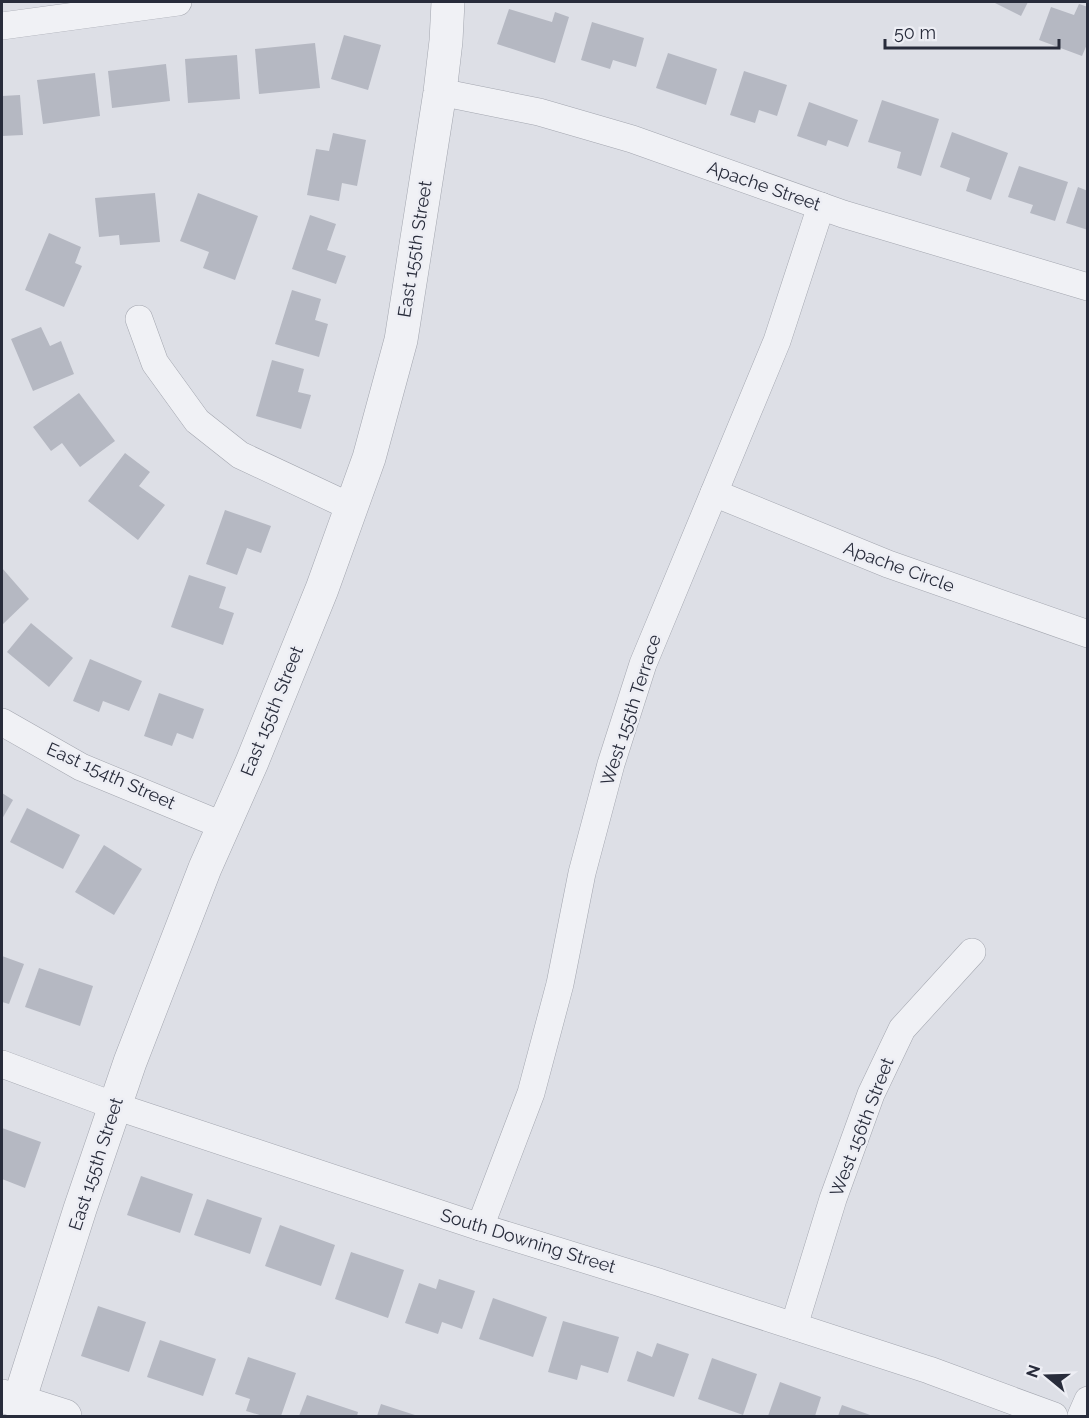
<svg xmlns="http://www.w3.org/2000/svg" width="1089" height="1418" font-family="Raleway,sans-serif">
	<rect width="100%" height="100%" fill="#dddfe6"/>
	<g fill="#b5b8c2">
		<polygon points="993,2 1028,2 1021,16"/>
		<polygon points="1079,4 1088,7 1088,42 1082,56 1039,40 1051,7 1074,15"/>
		<polygon points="509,9 552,22 555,12 569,17 555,63 497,44"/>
		<polygon points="592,22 644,38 636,67 613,60 610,69 581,60"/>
		<polygon points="344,35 381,45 368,90 331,79"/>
		<polygon points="315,43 320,88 259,94 255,49"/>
		<polygon points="668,53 717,69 706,105 656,88"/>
		<polygon points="237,55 240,99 188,103 185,59"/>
		<polygon points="166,64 170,101 112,108 108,71"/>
		<polygon points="744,71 787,85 777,116 759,110 755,123 730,115"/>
		<polygon points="95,73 100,116 43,124 37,80"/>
		<polygon points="20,95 23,135 2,136 2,96"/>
		<polygon points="882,100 939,119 921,176 897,168 901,152 868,142"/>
		<polygon points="809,102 858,120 848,147 828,140 826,146 797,136"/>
		<polygon points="952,132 1008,153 991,200 966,191 970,178 940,167"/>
		<polygon points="333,133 366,140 357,186 342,183 339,201 307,195 316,149 329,151"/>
		<polygon points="1019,166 1068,182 1055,221 1030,213 1033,205 1008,197"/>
		<polygon points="1078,187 1088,191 1088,230 1066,223"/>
		<polygon points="155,193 160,242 120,245 119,235 99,237 95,198"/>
		<polygon points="198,193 258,216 235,280 203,268 209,252 180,241"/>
		<polygon points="310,215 336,224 327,250 346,256 336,284 292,269"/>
		<polygon points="49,233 81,247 75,263 82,266 64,307 25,290"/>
		<polygon points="292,290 321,299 315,320 328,324 319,357 275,344"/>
		<polygon points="41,327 50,346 61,341 74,374 33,391 11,339"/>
		<polygon points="272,360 304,369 298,392 311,395 301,429 256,416"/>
		<polygon points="79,393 115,441 80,467 62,443 51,451 33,427"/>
		<polygon points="125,453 150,472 139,486 165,505 138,540 88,501"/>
		<polygon points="225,510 271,526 261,553 247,548 237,575 206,564"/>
		<polygon points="2,568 29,599 2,625"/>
		<polygon points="189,575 226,587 219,608 234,613 223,645 171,627"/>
		<polygon points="31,623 73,658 49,687 7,652"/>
		<polygon points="90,659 142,681 129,711 103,701 99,712 73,701"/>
		<polygon points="159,693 204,709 193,739 177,733 172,746 144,736"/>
		<polygon points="2,793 13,800 2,819"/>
		<polygon points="27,808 80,835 63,869 10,842"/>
		<polygon points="104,845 142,869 114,915 75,892"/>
		<polygon points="2,956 24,964 9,1004 2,1002"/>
		<polygon points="39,968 93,986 80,1026 25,1007"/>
		<polygon points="2,1128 41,1142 25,1188 2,1179"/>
		<polygon points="141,1176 193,1194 180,1233 127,1215"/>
		<polygon points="207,1199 262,1218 250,1254 194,1235"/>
		<polygon points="280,1225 335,1245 321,1286 265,1266"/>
		<polygon points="351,1252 404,1270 388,1318 335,1299"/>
		<polygon points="439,1279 475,1291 462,1329 442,1322 438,1334 405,1323 419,1283 436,1289"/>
		<polygon points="493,1298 547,1317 533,1357 479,1339"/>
		<polygon points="98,1306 146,1322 129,1372 81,1356"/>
		<polygon points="563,1321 619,1337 608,1373 581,1365 577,1380 548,1372"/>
		<polygon points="160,1340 216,1359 203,1396 147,1377"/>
		<polygon points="657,1343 689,1354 674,1397 627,1381 637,1351 652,1357"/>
		<polygon points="248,1357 296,1373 281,1416 263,1416 246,1411 250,1399 235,1394"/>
		<polygon points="712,1358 757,1374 743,1415 698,1399"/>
		<polygon points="780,1382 821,1397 815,1416 768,1416"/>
		<polygon points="307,1395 358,1412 357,1416 299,1416"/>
		<polygon points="381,1404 418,1416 377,1416"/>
		<polygon points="842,1405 873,1416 838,1416"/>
	</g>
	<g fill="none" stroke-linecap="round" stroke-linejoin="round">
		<defs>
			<g id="minor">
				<polyline points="2,26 178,2"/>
				<polyline points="440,92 539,112 632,139 843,214 1088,287"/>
				<polyline points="139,319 155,363 197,421 240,455 351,507"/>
				<polyline points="714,493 888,564 1088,634"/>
				<polyline points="2,722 81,767 224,826"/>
				<polyline points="2,1064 115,1106 480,1227 658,1282 929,1370 1054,1416"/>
				<polyline points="480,1227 531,1093 560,984 582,873 611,764 643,664 777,341 821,206"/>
				<polyline points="794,1326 833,1199 871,1094 902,1029 972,952"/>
				<polyline points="1081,1416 1088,1400"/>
			</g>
			<g id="tertiary">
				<polyline points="2,1396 65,1416"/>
				<polyline points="19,1401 80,1209 130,1062 205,868 252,762 322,589 369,458 401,340 440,92 446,41 448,2"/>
			</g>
		</defs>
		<use href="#minor" stroke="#a3a6af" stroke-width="28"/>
		<use href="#tertiary" stroke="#a3a6af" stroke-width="34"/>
		<use href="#minor" stroke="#f0f1f5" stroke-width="27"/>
		<use href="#tertiary" stroke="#f0f1f5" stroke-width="33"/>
	</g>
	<g text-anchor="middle" stroke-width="5" stroke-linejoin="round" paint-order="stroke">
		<g font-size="18" fill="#282c3b" stroke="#edeef4">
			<text transform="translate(764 186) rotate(19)" y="6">Apache Street</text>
			<text transform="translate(415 249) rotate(-81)" y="6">East 155th Street</text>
			<text transform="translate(899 567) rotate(20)" y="6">Apache Circle</text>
			<text transform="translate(631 710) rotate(-72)" y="6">West 155th Terrace</text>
			<text transform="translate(272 711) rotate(-68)" y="6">East 155th Street</text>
			<text transform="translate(111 776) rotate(24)" y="6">East 154th Street</text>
			<text transform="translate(862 1127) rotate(-69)" y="6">West 156th Street</text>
			<text transform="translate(96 1164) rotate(-72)" y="6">East 155th Street</text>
			<text transform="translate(528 1241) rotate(17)" y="6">South Downing Street</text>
		</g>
	</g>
	<rect width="1089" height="1418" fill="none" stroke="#282c3b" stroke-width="6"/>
	<g transform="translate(1047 1376) rotate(289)" stroke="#edeef4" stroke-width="4.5" paint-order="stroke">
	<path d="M0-4.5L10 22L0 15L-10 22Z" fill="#282c3b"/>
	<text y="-9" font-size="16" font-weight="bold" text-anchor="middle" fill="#282c3b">N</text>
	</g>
	<path d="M885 39v9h174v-9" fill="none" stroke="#282c3b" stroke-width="3"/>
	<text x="894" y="39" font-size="18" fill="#282c3b" stroke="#edeef4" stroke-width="4.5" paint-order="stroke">50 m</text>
</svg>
